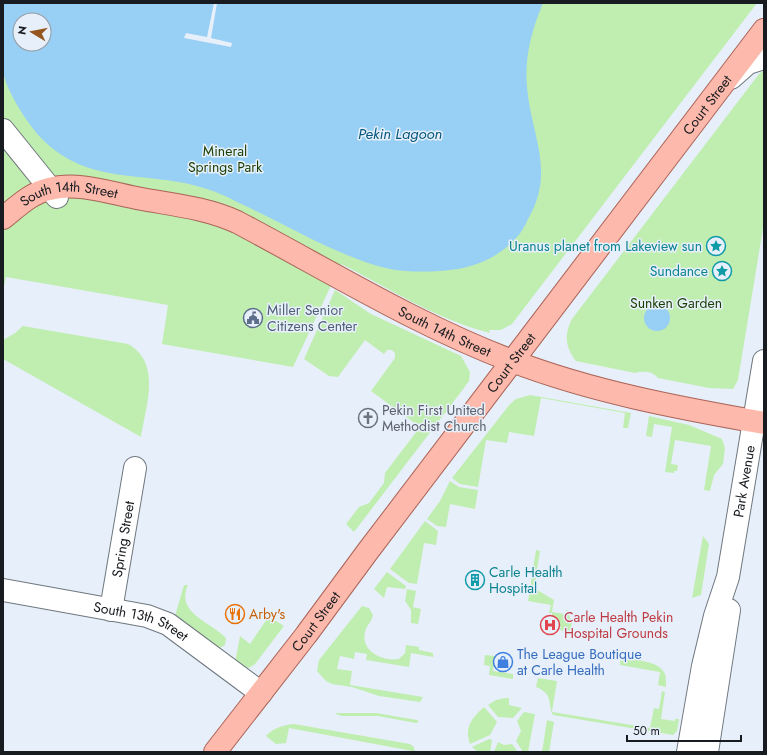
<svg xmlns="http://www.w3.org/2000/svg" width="767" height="755" font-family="Jost,sans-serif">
	<rect width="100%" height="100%" fill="#e7f0fa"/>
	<g fill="#c0edb0" fill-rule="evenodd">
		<path d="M 3,3 L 757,3 L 512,324 L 501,330 L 489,330 L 490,333 C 437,320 389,288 341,264 L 293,367 L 162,344 L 168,305 L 6,277 L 3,291 ZM 20,20 L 44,20 L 44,44 L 20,44 Z"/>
		<path d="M 764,70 L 764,222 L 738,380 L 733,389 L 709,388 L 658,378 C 652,371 643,371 635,373 L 576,361 C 565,347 564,334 572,319 L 759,74 Z"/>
		<polygon points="335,290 371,314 461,356 470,372 469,381 464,388 354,532 346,524 359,507 369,503 384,483 385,473 420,427 371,391 395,358 395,353 392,350 387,350 384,354 365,340 338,377 329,376 304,359"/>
		<path d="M 23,326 L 128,344 C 162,363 146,406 141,437 L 3,359 L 3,340 L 15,333 Z"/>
		<polygon points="530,395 631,413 628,428 623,428 625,413 541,398 534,436 509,432 507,443 486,440 478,487 460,484 452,478 510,404 516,399"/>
		<polygon points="649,416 689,425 722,439 725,448 723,464 714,475 710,491 704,490 711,446 675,440 671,464 678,465 677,471 674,471 674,473 665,472 672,427 654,424 652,437 646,436"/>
		<polygon points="450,481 459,487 478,490 475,509 450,504 446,527 437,526 427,519 440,501"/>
		<polygon points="425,521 438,531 436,545 424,543 417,584 409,583 390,569"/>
		<polygon points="703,536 709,544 701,595 692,598"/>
		<polygon points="536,550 540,551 534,588 554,600 552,612 565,614 567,609 572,623 570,632 560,630 561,627 557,626 558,623 554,622 555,618 552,617 552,613 549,613 551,605 528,601"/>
		<polygon points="387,572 406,586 405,589 387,587 384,598 374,589"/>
		<path d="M 184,585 L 188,585 C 175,613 211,622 226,638 L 225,645 L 218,649 L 175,616 Z"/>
		<polygon points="407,589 416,591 413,607 421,609 418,624 411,623 411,610 405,601"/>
		<path d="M 362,606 L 369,608 L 373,615 C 372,621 368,624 366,629 C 358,650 382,662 399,659 L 405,653 L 406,645 L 419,647 L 419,650 L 433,653 L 433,657 L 411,653 L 409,667 L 366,660 L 367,654 L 355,652 L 354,659 L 340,656 L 337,669 L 352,671 L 350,685 L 423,697 L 420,702 L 379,696 L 352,687 L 332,684 L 326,681 L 317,671 L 319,660 Z"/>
		<polygon points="267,619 276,621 284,626 255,664 249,668 235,663 240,636 250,644"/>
		<polygon points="485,655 495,656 493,671 513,674 513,679 489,675 490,666 484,665"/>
		<path d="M 621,657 C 633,660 659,660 665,674 C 666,677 666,683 666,687 L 658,685 L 660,672 L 620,665 Z"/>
		<path d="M 538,678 L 557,681 L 552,712 L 650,728 L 654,708 L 659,709 L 662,691 L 665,692 L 661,719 L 675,721 L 675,719 L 679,719 L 677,731 L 673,735 L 553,715 C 547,703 554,694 536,687 Z"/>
		<polygon points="505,698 509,698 509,705 522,708 513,718 498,717 488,705 496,700"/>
		<path d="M 484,707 L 497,722 L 490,735 L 470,744 C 464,727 472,718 484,707 Z"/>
		<polygon points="524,712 535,714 528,752 523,752 516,741 521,731 517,721"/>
		<polygon points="336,713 376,713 417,720 419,722 416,723 378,716 342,716 336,714"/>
		<polygon points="547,720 554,722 549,752 542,752"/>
		<path d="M 294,724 L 410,744 L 414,747 L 414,750 L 418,752 L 289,728 L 286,743 L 276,744 L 266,736 C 273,728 283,725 294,724 Z"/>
		<polygon points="489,739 492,740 490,752 478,752 472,747"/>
		<polygon points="498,742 504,745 512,744 518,752 494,752"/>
	</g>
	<g fill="#98cff5" fill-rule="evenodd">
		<path d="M 3,3 L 543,3 C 532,29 524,58 527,87 C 531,136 556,171 528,219 C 525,226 521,233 516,238 C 495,261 470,269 440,271 C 423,272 406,272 390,269 C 344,259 294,229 252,209 C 237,202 223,194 207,189 C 147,169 90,188 41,138 C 28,124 6,91 3,71 C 0,53 3,22 3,3 ZM 20,20 L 44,20 L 44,44 L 20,44 Z"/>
		<circle cx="657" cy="318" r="13"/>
	</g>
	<polygon fill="#e7f0fa" points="214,3 217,3 211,38 232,43 231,47 184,38 186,33 207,37"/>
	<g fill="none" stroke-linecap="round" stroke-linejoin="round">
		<defs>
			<g id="minor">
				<polyline points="731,78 748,63 764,58"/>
				<polyline points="3,130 57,197"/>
				<path id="s1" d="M 3,590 L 147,616 L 168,624 L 261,693"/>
				<path id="s2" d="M 111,610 L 135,468"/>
				<path id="s3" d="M 688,752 L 703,666 L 715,616 L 728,577 L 764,361"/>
				<polyline points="707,752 729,610"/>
			</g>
			<g id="major">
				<path id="s4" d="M 3,218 C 17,207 31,193 49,189 C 79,181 113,194 142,199 C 175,205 206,208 237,222 C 328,270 415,324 512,361 C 593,392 679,408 764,423"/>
				<path id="s5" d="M 215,752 L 306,635 L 368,551 L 764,30"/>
			</g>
		</defs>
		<use href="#minor" stroke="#6f777f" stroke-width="24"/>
		<use href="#major" stroke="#ab6357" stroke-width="24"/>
		<use href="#minor" stroke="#fff" stroke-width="22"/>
		<use href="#major" stroke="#fcb9ac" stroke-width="22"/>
	</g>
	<defs>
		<symbol id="sight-ring" viewBox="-11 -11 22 22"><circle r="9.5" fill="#e7f0fa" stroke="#0f9aa8" stroke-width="1.5"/><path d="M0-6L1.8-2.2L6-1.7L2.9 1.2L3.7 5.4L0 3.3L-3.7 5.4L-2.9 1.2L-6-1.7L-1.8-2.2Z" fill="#0f9aa8"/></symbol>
		<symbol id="civic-ring" viewBox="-11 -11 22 22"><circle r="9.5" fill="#e7f0fa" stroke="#5c6f8a" stroke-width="1.5"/><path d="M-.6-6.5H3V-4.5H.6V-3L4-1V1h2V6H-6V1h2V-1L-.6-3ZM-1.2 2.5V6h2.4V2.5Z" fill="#5c6f8a"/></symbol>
		<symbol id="church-ring" viewBox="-11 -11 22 22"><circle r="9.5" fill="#e7f0fa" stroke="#6b7280" stroke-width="1.5"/><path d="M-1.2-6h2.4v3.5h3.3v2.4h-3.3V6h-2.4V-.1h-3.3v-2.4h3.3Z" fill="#6b7280"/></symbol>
		<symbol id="building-ring" viewBox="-11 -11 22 22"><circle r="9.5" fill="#e7f0fa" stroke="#0f9aa8" stroke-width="1.5"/><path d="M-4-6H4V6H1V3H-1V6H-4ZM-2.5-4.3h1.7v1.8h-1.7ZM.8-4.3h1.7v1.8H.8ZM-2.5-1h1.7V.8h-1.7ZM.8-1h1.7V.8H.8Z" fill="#0f9aa8"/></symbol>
		<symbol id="restaurant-ring" viewBox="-11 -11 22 22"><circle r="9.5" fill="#e7f0fa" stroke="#e8710a" stroke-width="1.5"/><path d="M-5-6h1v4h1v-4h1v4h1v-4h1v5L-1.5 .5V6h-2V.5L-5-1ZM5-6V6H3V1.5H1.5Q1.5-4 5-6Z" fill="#e8710a"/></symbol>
		<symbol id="hospital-ring" viewBox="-11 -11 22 22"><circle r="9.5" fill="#e7f0fa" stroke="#e0444e" stroke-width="1.5"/><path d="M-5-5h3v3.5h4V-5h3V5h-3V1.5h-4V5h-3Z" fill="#e0444e"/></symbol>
		<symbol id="shop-ring" viewBox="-11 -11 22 22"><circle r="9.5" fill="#e7f0fa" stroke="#3f7fe0" stroke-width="1.5"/><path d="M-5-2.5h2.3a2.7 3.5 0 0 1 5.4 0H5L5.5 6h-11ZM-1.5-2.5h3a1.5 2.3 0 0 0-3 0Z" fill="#3f7fe0"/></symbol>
	</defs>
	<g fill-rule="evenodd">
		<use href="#sight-ring" x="705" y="235" width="22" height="22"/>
		<use href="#sight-ring" x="711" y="260" width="22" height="22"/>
		<use href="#civic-ring" x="242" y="307" width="22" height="22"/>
		<use href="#church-ring" x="357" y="407" width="22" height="22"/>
		<use href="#building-ring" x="464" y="569" width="22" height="22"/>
		<use href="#restaurant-ring" x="224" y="603" width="22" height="22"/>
		<use href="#hospital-ring" x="539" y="614" width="22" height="22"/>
		<use href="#shop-ring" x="492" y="651" width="22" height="22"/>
	</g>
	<g text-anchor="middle" stroke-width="3" stroke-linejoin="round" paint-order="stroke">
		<g font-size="14" fill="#181b1f" stroke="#e7f0fa">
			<text dy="5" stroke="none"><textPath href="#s5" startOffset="813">Court Street</textPath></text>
			<text dy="5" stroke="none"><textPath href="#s4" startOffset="74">South 14th Street</textPath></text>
			<text dy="5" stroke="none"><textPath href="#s4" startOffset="482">South 14th Street</textPath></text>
			<text dy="5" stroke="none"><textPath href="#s5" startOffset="489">Court Street</textPath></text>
			<text dy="5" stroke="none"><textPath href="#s3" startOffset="277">Park Avenue</textPath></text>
			<text dy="5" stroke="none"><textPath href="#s2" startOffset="72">Spring Street</textPath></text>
			<text dy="5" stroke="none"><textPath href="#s5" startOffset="165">Court Street</textPath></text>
			<text dy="5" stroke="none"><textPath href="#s1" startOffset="142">South 13th Street</textPath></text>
		</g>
		<g font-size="14" fill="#183e02" stroke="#e7f0fa">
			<text x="225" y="156">Mineral<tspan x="225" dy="16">Springs Park</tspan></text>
			<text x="676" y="308">Sunken Garden</text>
		</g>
		<g font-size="14" fill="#0d838f" stroke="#e7f0fa" text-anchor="end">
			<text x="702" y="251">Uranus planet from Lakeview sun</text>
			<text x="708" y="276">Sundance</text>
			<text x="489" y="577" text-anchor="start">Carle Health<tspan x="489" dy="16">Hospital</tspan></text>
		</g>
		<g font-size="14" fill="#4e5e75" stroke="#e7f0fa" text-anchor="start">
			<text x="267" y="315">Miller Senior<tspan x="267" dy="16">Citizens Center</tspan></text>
		</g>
		<g font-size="14" fill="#5b616d" stroke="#e7f0fa" text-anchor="start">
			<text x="382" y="415">Pekin First United<tspan x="382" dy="16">Methodist Church</tspan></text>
		</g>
		<g font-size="14" fill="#c56008" stroke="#e7f0fa" text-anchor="start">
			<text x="249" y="619">Arby's</text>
		</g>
		<g font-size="14" fill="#be3a42" stroke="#e7f0fa" text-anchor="start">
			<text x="564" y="622">Carle Health Pekin<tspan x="564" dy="16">Hospital Grounds</tspan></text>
		</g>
		<g font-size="14" fill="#366cbe" stroke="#e7f0fa" text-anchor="start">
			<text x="517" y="659">The League Boutique<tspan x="517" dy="16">at Carle Health</tspan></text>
		</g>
		<g font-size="15" font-style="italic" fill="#05577f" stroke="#e7f0fa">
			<text x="400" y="139">Pekin Lagoon</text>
		</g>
	</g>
	<rect width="767" height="755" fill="none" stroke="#181b1f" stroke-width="8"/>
	<g transform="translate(32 32) rotate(280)"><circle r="19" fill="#e7f0fa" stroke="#949ba2"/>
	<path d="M0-3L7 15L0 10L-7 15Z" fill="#96571f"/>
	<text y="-6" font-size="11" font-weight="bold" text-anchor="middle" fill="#181b1f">N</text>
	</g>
	<path d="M627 735v6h114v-6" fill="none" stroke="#181b1f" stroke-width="2"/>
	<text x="633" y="735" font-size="12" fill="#181b1f" stroke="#e7f0fa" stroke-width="3" paint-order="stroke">50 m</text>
</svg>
